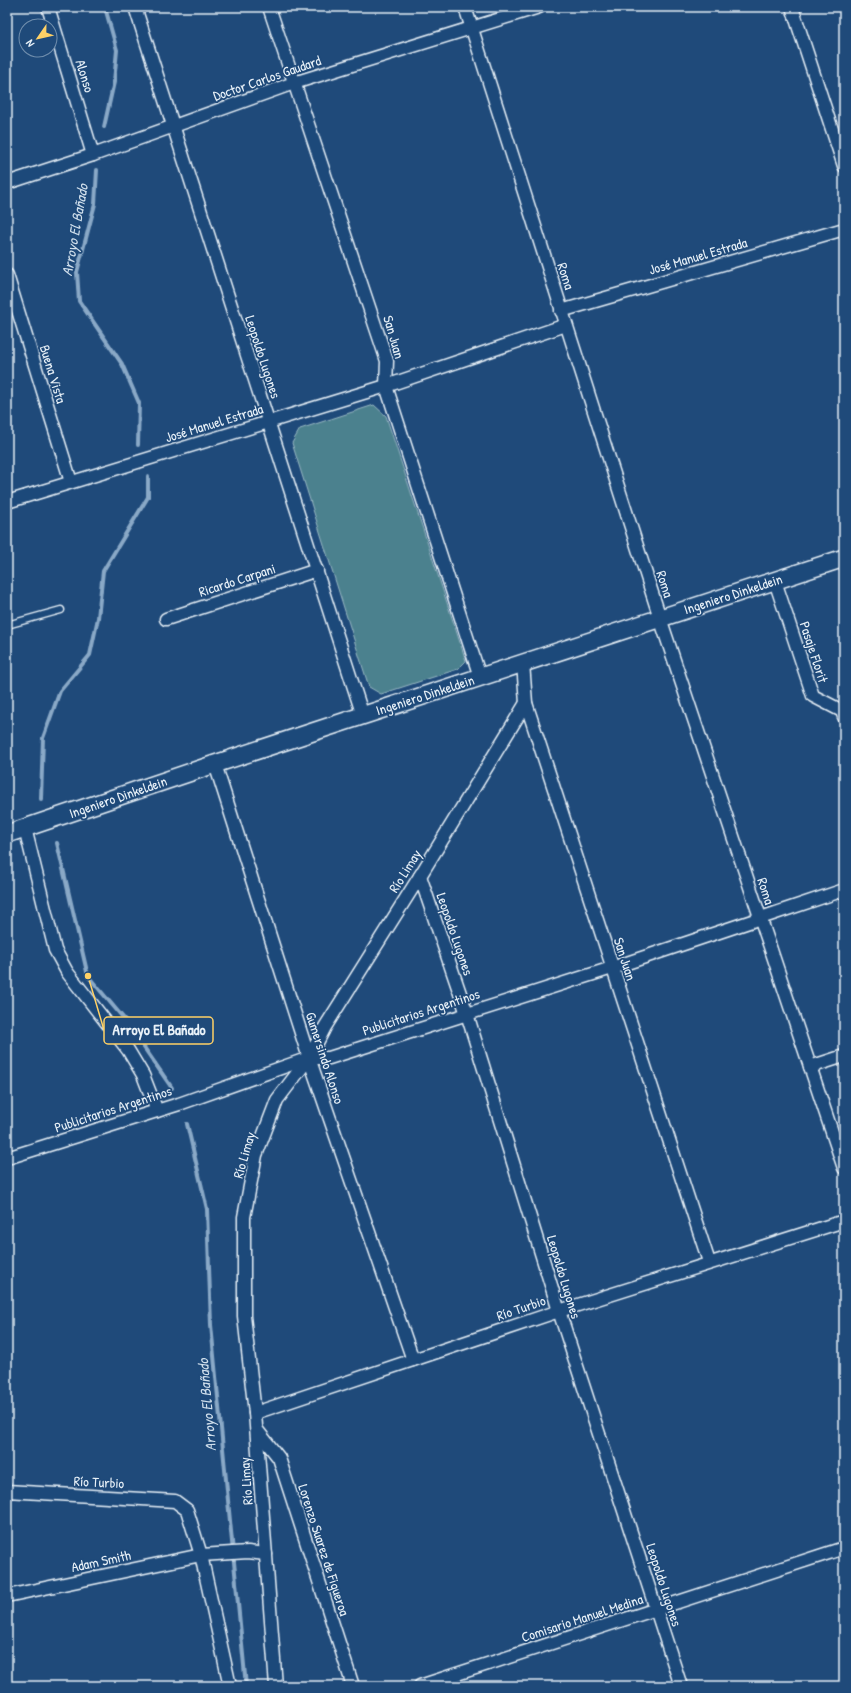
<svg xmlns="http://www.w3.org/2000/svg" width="851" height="1693" font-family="'Patrick Hand',sans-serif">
	<rect width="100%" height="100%" fill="#1f4a7a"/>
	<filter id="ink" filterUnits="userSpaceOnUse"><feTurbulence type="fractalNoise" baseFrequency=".025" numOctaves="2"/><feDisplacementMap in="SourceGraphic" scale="8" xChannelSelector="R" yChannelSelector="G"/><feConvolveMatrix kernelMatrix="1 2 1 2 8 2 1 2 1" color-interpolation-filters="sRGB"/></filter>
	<g filter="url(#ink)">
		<polygon fill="#4c818e" stroke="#9ab9c3" points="374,405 386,416 466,661 458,669 381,694 369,687 292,443 300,429"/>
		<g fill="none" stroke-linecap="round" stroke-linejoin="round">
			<g stroke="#8aa9c7" stroke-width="4">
				<polyline points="104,127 114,82 117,50 106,11 107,7"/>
				<polyline points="97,170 95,204 77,272 79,301 122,364 139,403 138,445"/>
				<polyline points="41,799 43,738 60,691 90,655 98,618 103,571 148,497 148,476"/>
				<polyline points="57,843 88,976 125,1020 172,1088"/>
				<polyline points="187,1124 207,1209 211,1325 246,1686"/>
			</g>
			<defs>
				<polyline id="service" points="7,625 61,610"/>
				<g id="minor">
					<polyline points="48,7 93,155"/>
					<polyline points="135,7 363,716"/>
					<polyline points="269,7 387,361 386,386 480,677"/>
					<polyline points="465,7 660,618 844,1168"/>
					<polyline points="792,7 844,166"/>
					<polyline points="7,183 93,155 294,83 539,7"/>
					<polyline points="7,275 71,482"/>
					<polyline points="561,311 844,229"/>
					<polyline points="7,502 386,386 566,325"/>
					<polyline points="775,581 813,696 842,711 844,717"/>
					<polyline points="166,619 317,570"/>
					<polyline points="523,663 526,703 709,1262"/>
					<polyline points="215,764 309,1058 413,1360"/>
					<polyline points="25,828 55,950 67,972 128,1050 143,1075 157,1111"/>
					<polyline points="420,876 467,1014 559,1311 681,1686"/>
					<polyline points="810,1067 844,1056"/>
					<polyline points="7,1158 179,1104 309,1058 329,1058 612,968 844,890"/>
					<polyline points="255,1413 559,1311 844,1221"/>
					<polyline points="257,1430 279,1458 353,1686"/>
					<polyline points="7,1491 175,1501 187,1510 201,1555 230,1686"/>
					<polyline points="7,1596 201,1555 248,1552 266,1554"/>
					<polyline points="276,1686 255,1413 244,1316 244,1217 256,1155 277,1100 309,1058 325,1027 420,876 526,703"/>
					<polyline points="420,1686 844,1548"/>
				</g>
				<polyline id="secondary" points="7,834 215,764 844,558"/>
			</defs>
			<use href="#service" stroke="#e8f1f8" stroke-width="9"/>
			<use href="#minor" stroke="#e8f1f8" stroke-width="15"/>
			<use href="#secondary" stroke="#e8f1f8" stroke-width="20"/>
			<use href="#service" stroke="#1f4a7a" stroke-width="6"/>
			<use href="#minor" stroke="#1f4a7a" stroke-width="12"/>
			<use href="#secondary" stroke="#1f4a7a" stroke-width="17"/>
		</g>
	</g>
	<g text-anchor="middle" stroke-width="3.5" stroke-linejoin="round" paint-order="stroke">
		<g font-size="14" fill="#e8f1f8" stroke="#1f4a7a">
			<text transform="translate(85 76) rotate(73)" y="5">Alonso</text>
			<text transform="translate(267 78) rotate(-19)" y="5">Doctor Carlos Gaudard</text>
			<text transform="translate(698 256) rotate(-16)" y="5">José Manuel Estrada</text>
			<text transform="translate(566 276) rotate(72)" y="5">Roma</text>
			<text transform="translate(394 337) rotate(74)" y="5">San Juan</text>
			<text transform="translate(263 357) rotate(72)" y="5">Leopoldo Lugones</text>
			<text transform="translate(53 374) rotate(73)" y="5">Buena Vista</text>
			<text transform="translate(214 423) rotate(-17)" y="5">José Manuel Estrada</text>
			<text transform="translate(237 580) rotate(-18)" y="5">Ricardo Carpani</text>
			<text transform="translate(665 584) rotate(72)" y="5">Roma</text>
			<text transform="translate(733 594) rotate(-18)" y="5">Ingeniero Dinkeldein</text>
			<text transform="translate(814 652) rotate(72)" y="5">Pasaje Florit</text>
			<text transform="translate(425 695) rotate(-18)" y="5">Ingeniero Dinkeldein</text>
			<text transform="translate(118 797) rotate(-19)" y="5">Ingeniero Dinkeldein</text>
			<text transform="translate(405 871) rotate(-58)" y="5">Río Limay</text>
			<text transform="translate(766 891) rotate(72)" y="5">Roma</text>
			<text transform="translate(455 934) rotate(71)" y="5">Leopoldo Lugones</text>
			<text transform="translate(625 959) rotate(72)" y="5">San Juan</text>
			<text transform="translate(421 1012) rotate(-18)" y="5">Publicitarios Argentinos</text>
			<text transform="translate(325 1058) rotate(72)" y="5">Gumersindo Alonso</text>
			<text transform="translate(113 1109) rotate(-18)" y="5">Publicitarios Argentinos</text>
			<text transform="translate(244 1155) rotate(-74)" y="5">Río Limay</text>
			<text transform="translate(564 1277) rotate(73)" y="5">Leopoldo Lugones</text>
			<text transform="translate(521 1308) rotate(-19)" y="5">Río Turbio</text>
			<text transform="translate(246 1481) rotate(-94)" y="5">Río Limay</text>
			<text transform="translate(99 1482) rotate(3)" y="5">Río Turbio</text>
			<text transform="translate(324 1550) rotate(72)" y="5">Lorenzo Suarez de Figueroa</text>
			<text transform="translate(101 1561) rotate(-12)" y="5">Adam Smith</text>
			<text transform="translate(664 1585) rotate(72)" y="5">Leopoldo Lugones</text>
			<text transform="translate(582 1618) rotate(-18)" y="5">Comisario Manuel Medina</text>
		</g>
		<g font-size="15" font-style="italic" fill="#d0dfec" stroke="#1f4a7a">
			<text transform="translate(75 230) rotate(-80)" y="5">Arroyo El Bañado</text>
			<text transform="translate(207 1405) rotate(-95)" y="5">Arroyo El Bañado</text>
		</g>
	</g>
	<path fill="none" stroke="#ffd166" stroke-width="1.5" d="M88 976L104 1030"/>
	<circle fill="#ffd166" stroke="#1f4a7a" stroke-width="1.5" cx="88" cy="976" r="4"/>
	<rect fill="#1f4a7a" stroke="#ffd166" stroke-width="1.5" x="104" y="1017" width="109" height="27" rx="4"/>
	<g font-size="15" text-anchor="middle" font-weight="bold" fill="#e8f1f8">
		<text x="159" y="1035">Arroyo El Bañado</text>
	</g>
	<rect width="851" height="1693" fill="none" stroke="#1f4a7a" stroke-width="24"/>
	<rect x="12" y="12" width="827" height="1669" fill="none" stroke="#e8f1f8" stroke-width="1.5" filter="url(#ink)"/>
	<g transform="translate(38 38) rotate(236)"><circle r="19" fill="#1f4a7a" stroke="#6f8dac"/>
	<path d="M0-3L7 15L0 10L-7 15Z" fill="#ffd166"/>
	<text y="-6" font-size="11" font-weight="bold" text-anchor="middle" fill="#e8f1f8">N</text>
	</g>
</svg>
